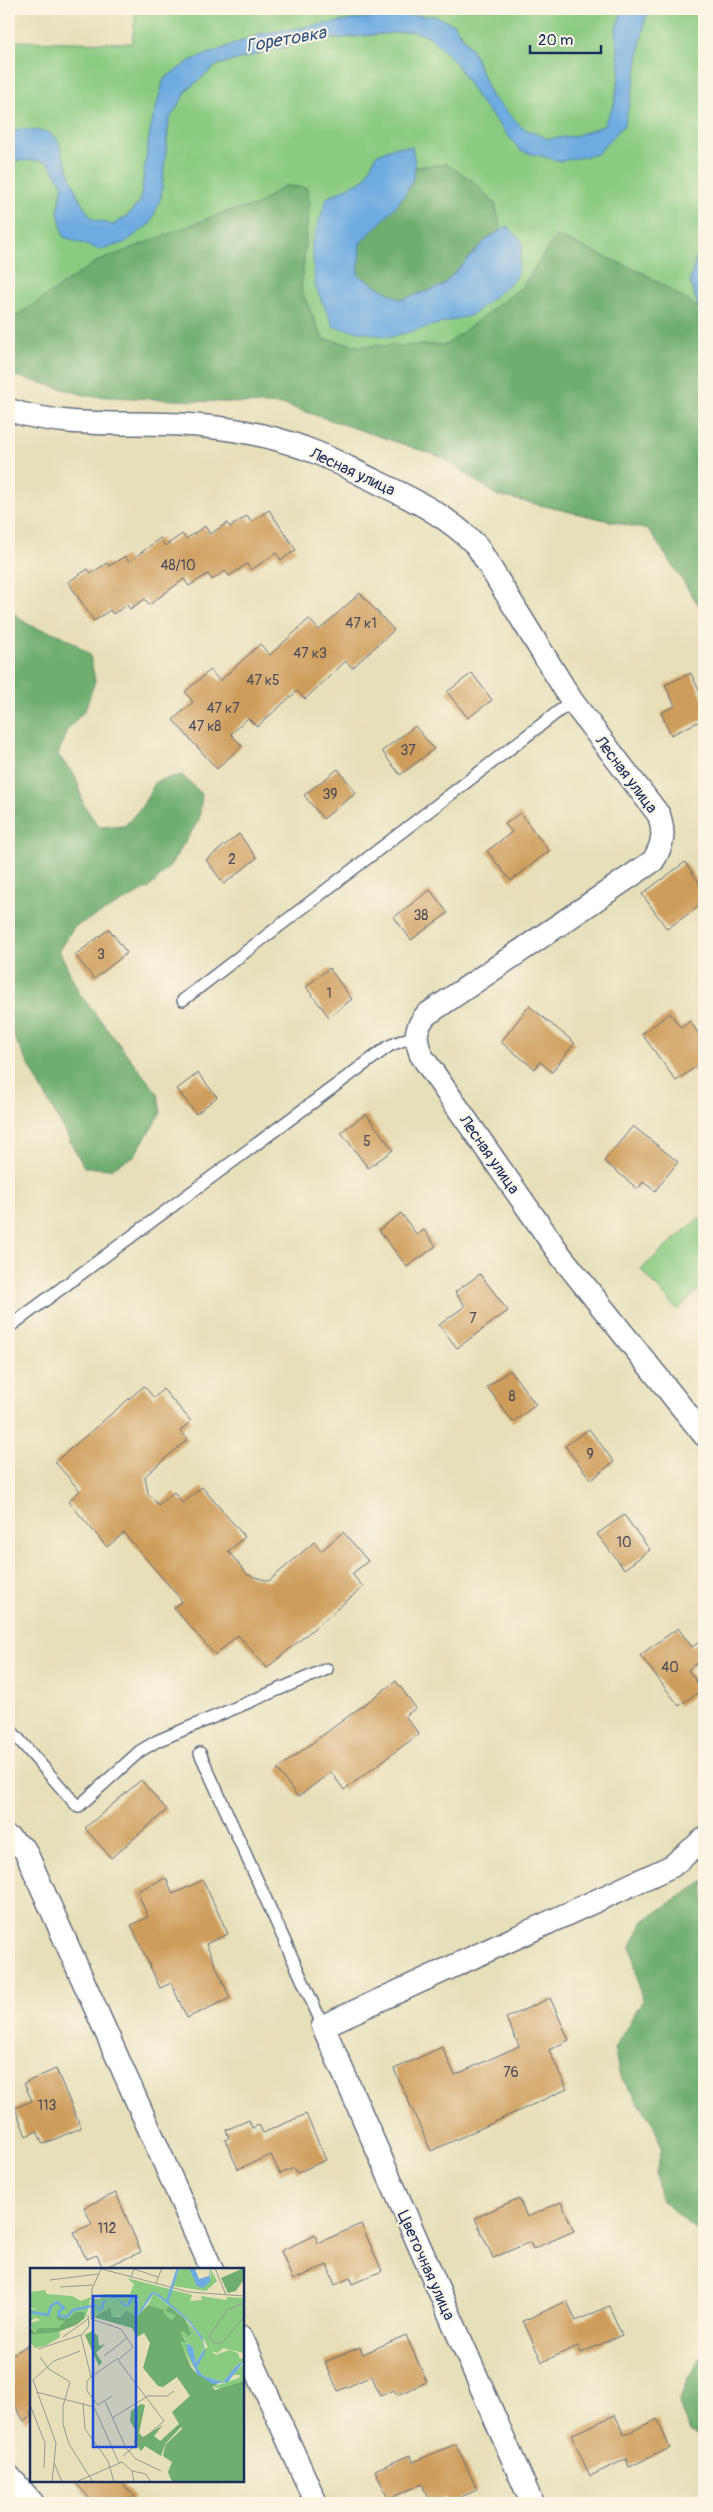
<svg xmlns="http://www.w3.org/2000/svg" width="713" height="2512" font-family="Pangolin,sans-serif">
	<rect width="100%" height="100%" fill="#fcf5e5"/>
	<filter id="ink" filterUnits="userSpaceOnUse"><feTurbulence type="fractalNoise" baseFrequency=".02" numOctaves="2"/><feDisplacementMap in="SourceGraphic" scale="10" xChannelSelector="R" yChannelSelector="G"/><feConvolveMatrix kernelMatrix="1 2 1 2 8 2 1 2 1" color-interpolation-filters="sRGB"/></filter>
	<filter id="wash" filterUnits="userSpaceOnUse"><feTurbulence type="fractalNoise" baseFrequency=".0096" numOctaves="4" result="noise"/><feDisplacementMap in="SourceGraphic" scale="20" xChannelSelector="R" yChannelSelector="G"/><feGaussianBlur stdDeviation="1.12" result="paint"/><feColorMatrix in="noise" values="0 0 0 0 0 0 0 0 0 0 0 0 0 0 0 0 0 1.4 0 .05"/><feComposite in="paint" operator="in"/></filter>
	<g filter="url(#wash)">
		<rect width="100%" height="100%" fill="#e7dfb9"/>
		<g fill="#8aca81" stroke="#527c70" fill-rule="evenodd">
			<polygon points="136,9 623,9 616,29 620,71 614,105 603,126 575,136 548,139 523,128 491,96 472,50 454,24 263,33 190,61 164,79 150,131 140,202 127,216 113,226 93,220 79,199 57,139 21,129 9,133 9,41 132,43"/>
			<path d="M 658,9 L 704,9 L 704,233 L 690,280 L 699,310 L 645,274 L 556,236 L 523,286 L 447,345 L 358,346 L 323,339 L 301,290 L 309,204 L 307,188 L 284,186 L 256,206 L 221,213 L 9,321 L 9,161 L 38,160 L 49,163 L 63,185 L 58,212 L 101,250 L 161,197 L 169,120 L 188,89 L 217,65 L 303,42 L 411,31 L 429,36 L 455,62 L 479,100 L 521,151 L 597,154 L 633,89 L 645,18 ZM 412,147 L 415,167 L 446,164 L 473,181 L 495,204 L 501,230 L 508,226 L 391,337 L 327,198 L 365,179 Z"/>
			<polygon points="699,1218 704,1223 704,1285 677,1310 641,1269"/>
		</g>
		<g fill="#6fae6f" stroke="#456e66">
			<polygon points="446,164 473,181 495,204 501,230 488,238 442,286 401,300 358,275 360,243 391,211 411,186 415,167"/>
			<polygon points="284,186 307,188 309,204 301,290 323,339 358,346 446,345 523,286 556,236 645,274 704,311 704,613 649,530 496,495 444,458 285,405 89,396 12,375 9,363 9,321 96,262 222,213 256,206"/>
			<path d="M 9,606 C 29,634 43,625 68,639 C 76,643 83,650 90,655 L 95,681 L 85,710 L 67,730 L 58,755 L 76,777 L 83,804 L 99,827 L 125,826 L 143,805 L 156,781 L 182,775 L 202,794 L 199,820 L 169,867 L 149,888 L 74,927 L 59,950 L 79,993 L 158,1094 L 161,1113 L 134,1156 L 110,1169 L 84,1167 L 9,1028 Z"/>
			<polygon points="704,1881 704,2237 661,2200 656,2173 662,2147 652,2122 620,2076 614,2049 642,2001 631,1946 643,1921"/>
			<polygon points="704,2353 704,2439 689,2431 679,2404 687,2379"/>
		</g>
		<g fill="#6eabe0" stroke="#446d9f">
			<polygon points="623,9 658,9 645,18 633,89 624,125 597,154 561,161 521,151 479,100 455,62 429,36 411,31 303,42 217,65 188,89 169,120 161,197 151,223 124,243 101,250 64,237 58,212 63,185 49,163 38,160 9,161 9,133 21,129 48,132 57,139 79,199 92,219 113,225 127,216 140,202 150,131 164,79 190,61 263,33 387,15 434,16 453,24 472,50 491,96 523,128 548,139 575,136 603,126 614,105 620,72 616,29"/>
			<path d="M 394,147 L 412,147 C 413,153 415,160 415,166 C 415,194 378,224 360,243 L 358,275 L 401,300 L 442,286 L 488,238 L 508,226 L 523,243 L 516,278 L 472,315 L 390,337 L 334,327 L 315,286 L 312,243 L 327,198 L 365,179 L 376,155 Z"/>
			<polygon points="704,233 704,311 699,310 690,280"/>
		</g>
		<g id="blocks">
			<g fill="#ce9d5c">
				<polygon points="269,510 296,550 281,560 276,553 251,570 247,564 229,576 225,571 212,580 208,574 189,586 184,579 149,605 145,599 130,609 127,605 113,614 110,610 94,621 68,582 88,569 91,573 107,563 109,566 125,556 129,562 160,538 165,546 182,534 186,539 205,526 210,534 227,523 230,527 247,516 251,522"/>
				<polygon points="360,593 394,630 352,668 346,661 305,699 297,691 257,727 248,718 231,734 242,746 217,769 173,720 193,702 185,692 210,670 220,681 260,644 270,655 309,619 319,630"/>
				<polygon points="472,673 492,700 468,718 447,692"/>
				<polygon points="691,673 704,701 704,719 671,735 661,713 675,706 665,685"/>
				<polygon points="415,726 434,749 400,775 382,751"/>
				<polygon points="338,769 356,793 323,819 304,795"/>
				<polygon points="520,813 549,851 511,881 487,851 512,832 505,824"/>
				<polygon points="239,834 257,858 224,884 206,860"/>
				<polygon points="685,862 704,890 704,903 667,929 642,894"/>
				<polygon points="430,890 448,913 411,940 394,917"/>
				<polygon points="109,929 127,953 94,979 75,955"/>
				<polygon points="329,968 352,999 329,1017 306,987"/>
				<polygon points="529,1006 575,1043 552,1072 540,1062 535,1069 501,1042"/>
				<polygon points="670,1013 681,1028 690,1021 704,1042 704,1061 676,1081 642,1034"/>
				<polygon points="198,1073 217,1097 196,1114 177,1089"/>
				<polygon points="366,1114 393,1150 368,1168 341,1132"/>
				<polygon points="633,1126 678,1162 655,1191 643,1182 638,1189 604,1161"/>
				<polygon points="401,1213 417,1235 424,1230 436,1246 407,1267 379,1230"/>
				<polygon points="480,1274 508,1311 457,1348 439,1325 465,1306 455,1292"/>
				<polygon points="510,1370 536,1405 513,1422 487,1387"/>
				<polygon points="144,1386 154,1398 163,1389 191,1421 180,1431 188,1439 145,1476 148,1493 158,1505 174,1492 183,1503 202,1487 245,1537 228,1551 248,1575 269,1581 314,1542 321,1551 343,1532 368,1561 352,1574 363,1587 267,1668 238,1635 215,1655 174,1608 182,1601 124,1533 107,1547 68,1501 80,1491 55,1462"/>
				<polygon points="589,1429 614,1462 591,1480 565,1446"/>
				<polygon points="624,1515 650,1550 624,1569 597,1534"/>
				<polygon points="678,1628 692,1647 702,1640 704,1643 704,1670 702,1671 696,1663 688,1670 702,1689 679,1706 640,1655"/>
				<polygon points="396,1681 416,1708 405,1716 419,1734 344,1790 331,1772 298,1797 277,1769"/>
				<polygon points="141,1780 167,1810 111,1858 85,1828"/>
				<polygon points="166,1878 173,1894 203,1880 228,1934 206,1944 230,1998 187,2018 171,1983 160,1988 131,1925 148,1917 137,1891"/>
				<polygon points="550,1998 569,2040 549,2050 567,2089 431,2151 394,2069 442,2047 455,2075 519,2046 506,2018"/>
				<polygon points="56,2069 81,2128 43,2144 37,2131 26,2136 15,2108 32,2101 24,2083"/>
				<polygon points="306,2114 326,2160 297,2173 294,2168 280,2174 271,2155 238,2169 225,2140 229,2138 226,2130 249,2120 252,2128 259,2125 263,2133"/>
				<polygon points="116,2193 141,2252 103,2268 97,2255 86,2259 74,2232 92,2224 84,2207"/>
				<polygon points="519,2198 527,2217 561,2202 574,2231 533,2249 530,2242 493,2258 475,2218"/>
				<polygon points="361,2224 382,2271 352,2284 350,2278 335,2285 327,2265 293,2280 281,2251 315,2235 318,2243"/>
				<polygon points="567,2301 576,2321 609,2306 622,2335 581,2353 578,2346 542,2362 523,2321"/>
				<polygon points="406,2335 427,2382 397,2395 394,2390 380,2396 372,2376 338,2391 325,2362 360,2347 363,2354"/>
				<polygon points="28,2345 31,2351 31,2417 24,2421 9,2395 9,2356"/>
				<polygon points="615,2415 624,2435 657,2419 670,2448 629,2467 626,2459 590,2476 571,2435"/>
				<polygon points="456,2444 477,2490 447,2503 445,2498 430,2503 422,2484 388,2499 375,2470 410,2455 413,2462"/>
				<polygon points="74,2481 124,2481 122,2483 135,2497 128,2503 94,2503"/>
			</g>
		</g>
	</g>
	<g filter="url(#ink)">
		<use href="#blocks" fill-opacity="0" stroke="#626d7e" stroke-width="1"/>
		<g fill="none" stroke-linecap="round" stroke-linejoin="round">
			<defs>
				<g id="service">
					<polyline points="183,1000 572,701"/>
					<polyline points="9,1327 389,1046 416,1035"/>
					<polyline points="9,1728 78,1807 140,1751 157,1741 327,1669"/>
					<polyline points="200,1753 323,2026"/>
				</g>
				<g id="minor">
					<path d="M 9,410 C 69,430 138,420 201,426 C 235,429 272,436 304,448 C 328,456 350,469 373,480 C 412,499 447,515 477,546 L 572,701 L 659,815 C 665,833 663,845 653,861 L 426,1015 C 414,1030 415,1038 421,1055 L 561,1256 L 704,1435"/>
					<polyline points="9,1838 25,1850 212,2270"/>
					<polyline points="242,2338 316,2503"/>
					<polyline points="9,2476 33,2503"/>
					<polyline points="532,2503 323,2026 672,1866 704,1839"/>
				</g>
			</defs>
			<use href="#service" stroke="#626d7e" stroke-width="14"/>
			<use href="#minor" stroke="#626d7e" stroke-width="25"/>
			<use href="#service" stroke="#fff" stroke-width="11"/>
			<use href="#minor" stroke="#fff" stroke-width="22"/>
		</g>
	</g>
	<g text-anchor="middle" stroke-width="4" stroke-linejoin="round" paint-order="stroke">
		<g font-size="14" fill="#484a5e">
			<text x="178" y="570">48/10</text>
			<text x="361" y="628">47 к1</text>
			<text x="310" y="658">47 к3</text>
			<text x="263" y="685">47 к5</text>
			<text x="223" y="713">47 к7</text>
			<text x="205" y="731">47 к8</text>
			<text x="408" y="755">37</text>
			<text x="330" y="799">39</text>
			<text x="232" y="864">2</text>
			<text x="421" y="920">38</text>
			<text x="101" y="959">3</text>
			<text x="329" y="998">1</text>
			<text x="367" y="1146">5</text>
			<text x="473" y="1323">7</text>
			<text x="512" y="1401">8</text>
			<text x="590" y="1459">9</text>
			<text x="624" y="1547">10</text>
			<text x="670" y="1672">40</text>
			<text x="511" y="2077">76</text>
			<text x="47" y="2110">113</text>
			<text x="107" y="2233">112</text>
		</g>
		<g font-size="16" fill="#1b2f5e" stroke="#fcf5e5">
			<text transform="translate(353 471) rotate(25)" y="6">Лесная улица</text>
			<text transform="translate(627 774) rotate(53)" y="6">Лесная улица</text>
			<text transform="translate(490 1154) rotate(55)" y="6">Лесная улица</text>
			<text transform="translate(427 2265) rotate(66)" y="6">Цветочная улица</text>
		</g>
		<g font-size="18" font-style="italic" fill="#345485" stroke="#fcf5e5">
			<text transform="translate(286 39) rotate(-10)" y="6">Горетовка</text>
		</g>
	</g>
	<g transform="translate(30 2268)">
		<rect width="214" height="214" fill="#e7dfb9"/>
		<path d="M 150,0 L 159,0 L 163,4 L 167,18 L 181,9 L 180,0 L 187,13 L 176,23 L 143,18 ZM 97,10 L 162,27 L 160,33 L 172,32 L 171,28 L 196,32 L 197,29 L 214,30 L 214,85 L 193,80 L 188,85 L 181,83 L 186,87 L 199,82 L 208,85 L 210,91 L 214,89 L 214,93 L 206,98 L 193,114 L 173,108 L 167,100 L 175,80 L 178,80 L 175,73 L 159,52 L 124,24 L 108,46 L 109,31 L 105,27 L 100,30 L 99,36 L 93,35 L 99,38 L 101,30 L 107,28 L 105,47 L 82,49 L 78,41 L 64,48 L 64,51 L 61,39 L 66,37 L 62,37 L 63,31 L 71,31 L 71,26 L 100,26 L 104,16 ZM 15,22 L 17,26 L 42,28 L 51,33 L 61,29 L 56,49 L 46,44 L 38,51 L 26,48 L 35,53 L 34,56 L 28,60 L 3,63 L 0,55 L 10,52 L 6,50 L 0,53 L 1,41 L 7,42 L 0,39 L 0,24 ZM 124,25 L 139,38 L 137,44 L 140,42 L 147,47 L 142,52 L 134,47 L 133,41 L 118,37 ZM 155,51 L 173,73 L 174,80 L 166,95 L 163,79 L 157,74 L 164,101 L 149,73 L 156,72 L 151,65 L 158,59 ZM 29,63 L 30,69 L 17,77 L 5,80 L 0,74 L 0,67 ZM 214,95 L 214,113 L 193,121 L 182,119 L 209,110 L 210,107 L 202,107 Z" fill="#8aca81"/>
		<path d="M 214,0 L 214,11 L 206,23 L 198,25 L 191,10 ZM 118,37 L 133,41 L 135,47 L 142,52 L 146,47 L 135,43 L 139,38 L 155,51 L 161,66 L 158,68 L 153,63 L 151,65 L 156,74 L 150,73 L 161,99 L 167,106 L 188,116 L 182,119 L 185,122 L 214,113 L 214,214 L 142,214 L 138,204 L 142,194 L 133,188 L 135,177 L 152,161 L 151,159 L 135,176 L 131,188 L 115,178 L 111,183 L 104,174 L 107,165 L 100,153 L 101,143 L 111,136 L 115,137 L 109,165 L 113,169 L 133,157 L 124,168 L 130,173 L 149,156 L 142,144 L 160,128 L 147,109 L 133,119 L 128,118 L 113,100 L 120,75 L 114,65 L 107,69 L 102,60 L 63,49 L 80,40 L 82,49 L 90,49 L 96,43 L 107,48 ZM 46,44 L 54,44 L 55,50 L 46,57 L 28,64 L 0,67 L 0,60 L 5,64 L 9,60 L 28,60 L 35,53 L 28,52 L 26,48 L 38,51 ZM 62,63 L 68,68 L 69,78 L 75,76 L 66,85 L 72,94 L 69,98 L 55,67 Z" fill="#6fae6f"/>
		<path d="M 159,0 L 165,1 L 169,11 L 179,8 L 180,0 L 180,14 L 173,20 L 167,18 ZM 121,25 L 124,24 L 130,27 L 159,52 L 173,70 L 175,84 L 167,100 L 173,108 L 193,114 L 206,98 L 214,93 L 198,114 L 183,116 L 167,106 L 157,82 L 157,75 L 163,79 L 166,95 L 174,81 L 173,73 L 158,53 L 124,25 L 109,47 L 104,45 L 108,31 L 105,28 L 99,38 L 94,38 L 87,30 L 76,32 L 72,42 L 69,43 L 66,38 L 61,39 L 66,36 L 70,42 L 73,33 L 86,29 L 97,37 L 100,29 L 106,27 L 109,29 L 108,46 Z" fill="#6eabe0"/>
		<path fill="none" stroke="#6eabe0" stroke-width="2.5" d="M 137,34 L 148,0M 0,44 L 18,47 L 21,38 L 27,34 L 34,40 L 29,43 L 29,48 L 37,49 L 43,42 L 62,38"/>
		<path fill="none" stroke="#959995" stroke-width="1" d="M 68,0 L 159,24 L 214,28M 185,0 L 196,27M 71,1 L 62,21 L 61,51 L 91,61 L 103,79 L 88,92 L 134,153 L 93,188M 101,9 L 104,1 L 128,9M 20,12 L 68,6M 126,15 L 132,0M 30,19 L 63,17M 214,35 L 197,42 L 179,69 L 185,75 L 192,75 L 214,49M 58,47 L 59,58 L 51,68 L 61,109 L 57,113 L 57,123 L 68,137 L 82,128M 33,69 L 58,51M 8,81 L 51,67M 74,88 L 97,70M 10,89 L 19,101 L 40,114 L 33,138 L 33,156 L 39,176 L 63,214M 61,109 L 88,90M 6,124 L 64,139 L 89,195M 75,133 L 96,180 L 106,191 L 131,203M 53,135 L 55,161 L 78,193 L 84,214M 0,137 L 15,175 L 14,200M 82,150 L 118,128 L 137,128 L 144,123M 24,195 L 32,214M 102,203 L 116,206 L 121,214M 22,214 L 26,175 L 3,112 L 24,93 L 50,83M 46,214 L 92,194 L 102,203 L 104,214"/>
		<path fill="#1d4ed8" fill-opacity="0.15" stroke="#1d4ed8" stroke-width="2.5" d="M 63,28 L 106,28 L 106,179 L 63,179 Z"/>
		<rect width="214" height="214" fill="none" stroke="#1b2f5e" stroke-width="2.5"/>
	</g>
	<rect width="713" height="2512" fill="none" stroke="#fcf5e5" stroke-width="30"/>
	<path d="M530 45v8h71v-8" fill="none" stroke="#1b2f5e" stroke-width="2.5"/>
	<text x="538" y="45" font-size="15" fill="#1b2f5e" stroke="#fcf5e5" stroke-width="4" paint-order="stroke">20 m</text>
</svg>
